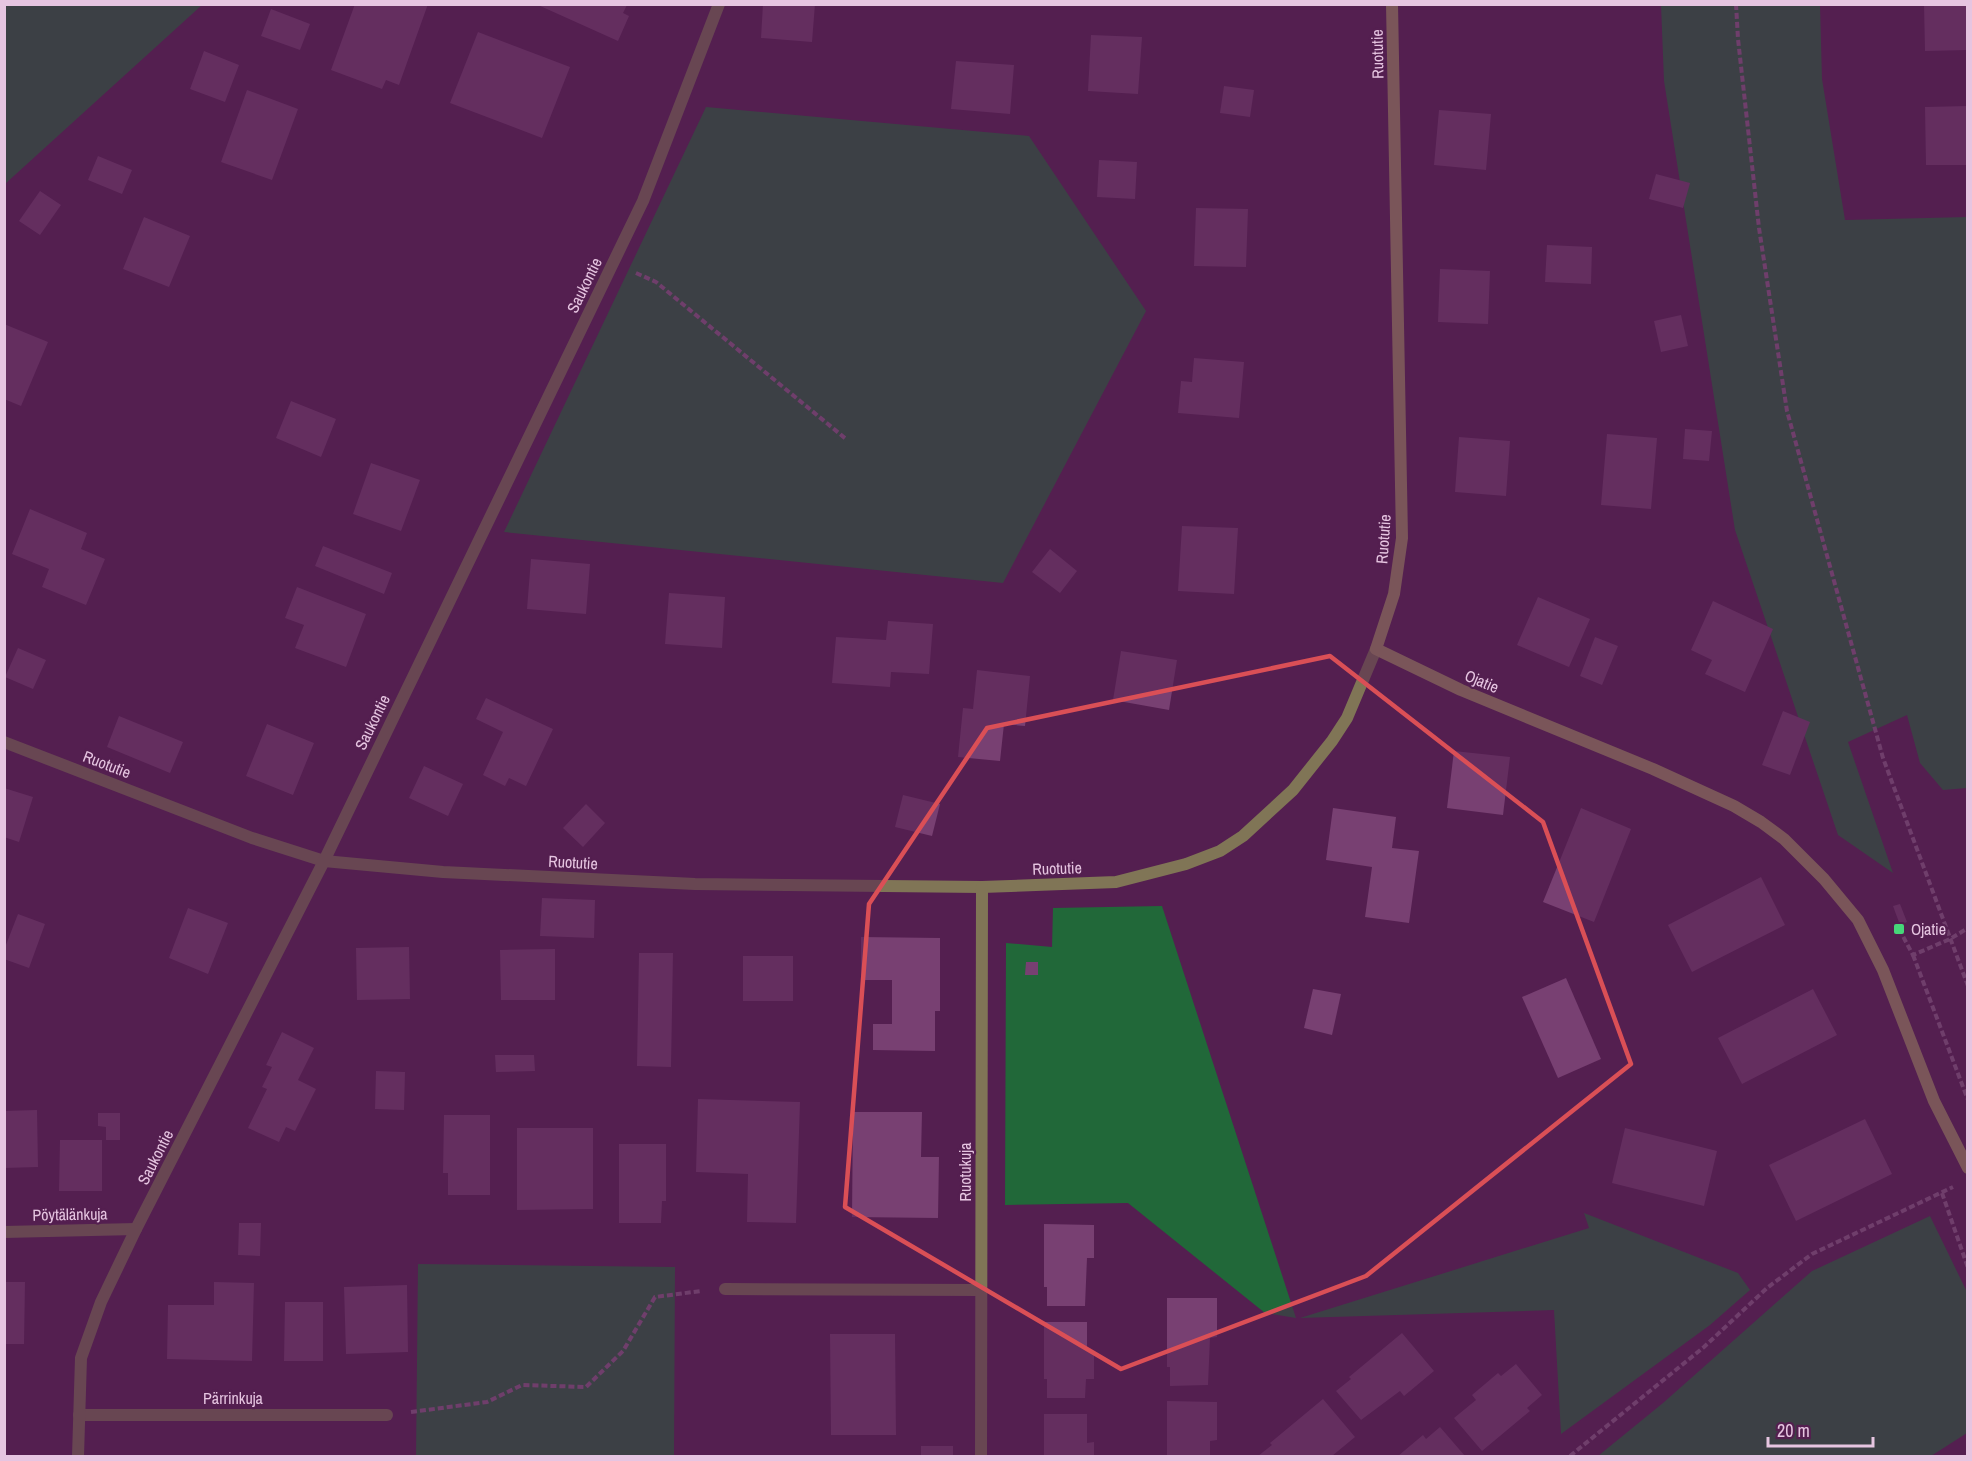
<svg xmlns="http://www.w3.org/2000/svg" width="1972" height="1461" font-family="'Archivo Narrow',sans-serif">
	<rect width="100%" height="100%" fill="#541f50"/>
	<g fill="#216839">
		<polygon points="5,4 202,4 202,5 5,184"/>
		<polygon points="1661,5 1820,5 1822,79 1845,220 1967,217 1967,788 1943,790 1920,763 1907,715 1848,742 1893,873 1838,835 1735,530 1664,81"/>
		<polygon points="706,107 1029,136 1146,311 1003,583 504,532"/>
		<polygon points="1162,906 1296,1318 1265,1313 1128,1203 1005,1205 1006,943 1052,947 1053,908"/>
		<polygon points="1584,1213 1738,1273 1750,1290 1710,1325 1561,1434 1554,1310 1300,1318 1589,1228"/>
		<polygon points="1930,1216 1967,1292 1967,1433 1931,1456 1598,1456 1663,1403 1812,1271"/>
		<polygon points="418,1264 675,1267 674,1456 416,1456"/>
	</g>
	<g fill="#784072">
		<polygon points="355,4 428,4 399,85 386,80 382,89 331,70"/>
		<polygon points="763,4 815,4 812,42 761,38"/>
		<polygon points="1924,4 1968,4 1968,50 1925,51"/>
		<polygon points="538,5 627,5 623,13 629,16 618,41"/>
		<polygon points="271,9 310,24 300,50 261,36"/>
		<polygon points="478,32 570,67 542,138 450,103"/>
		<polygon points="1091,35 1142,37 1138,94 1088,91"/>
		<polygon points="204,51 239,65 225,102 190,89"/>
		<polygon points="956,61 1014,65 1010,114 951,109"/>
		<polygon points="1224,86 1254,90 1250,117 1220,113"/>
		<polygon points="247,90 298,109 272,180 221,162"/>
		<polygon points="1968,106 1968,165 1926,165 1925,107"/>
		<polygon points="1439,110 1491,114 1486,170 1434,165"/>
		<polygon points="98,156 132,170 122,194 88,180"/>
		<polygon points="1099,160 1137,162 1135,199 1097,197"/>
		<polygon points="1656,174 1690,183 1683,208 1649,199"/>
		<polygon points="40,191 61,205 40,235 19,221"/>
		<polygon points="1196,208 1248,209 1246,267 1194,266"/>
		<polygon points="144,217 190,236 169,287 123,269"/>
		<polygon points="1547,245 1592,247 1591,284 1545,282"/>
		<polygon points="1440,269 1490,271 1488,324 1438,322"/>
		<polygon points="1681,315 1688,346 1661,352 1654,321"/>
		<polygon points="4,324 48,342 21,406 4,399"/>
		<polygon points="1194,358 1244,362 1239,418 1178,413 1181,381 1192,382"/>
		<polygon points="291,401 336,419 321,457 276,438"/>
		<polygon points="1685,429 1712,431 1709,461 1683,459"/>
		<polygon points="1607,434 1657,438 1651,509 1601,505"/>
		<polygon points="1459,437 1510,441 1506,496 1455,492"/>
		<polygon points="371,463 420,480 401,531 353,514"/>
		<polygon points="30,509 87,533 81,549 105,559 86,605 42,587 49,569 12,554"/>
		<polygon points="1182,526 1238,528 1234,594 1178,591"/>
		<polygon points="323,546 392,573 384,594 315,566"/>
		<polygon points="1050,549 1077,571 1060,593 1032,572"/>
		<polygon points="531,559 590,564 586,614 527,609"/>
		<polygon points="297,587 366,614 346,667 295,648 304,625 285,618"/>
		<polygon points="669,593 725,597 722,648 665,644"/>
		<polygon points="1538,597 1590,619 1569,667 1517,645"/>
		<polygon points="1713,601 1773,629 1745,692 1705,674 1712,660 1691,650"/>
		<polygon points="888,621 933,624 929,674 891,672 890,687 832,683 836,637 886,640"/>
		<polygon points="1595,637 1618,646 1602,685 1580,676"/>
		<polygon points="18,648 46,660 33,689 5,677"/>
		<polygon points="1121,651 1177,660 1169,710 1113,700"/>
		<polygon points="977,670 1030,676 1025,726 1004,724 1000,761 958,757 963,708 973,709"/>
		<polygon points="486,698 553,729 526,786 509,778 505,786 483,775 503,732 476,719"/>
		<polygon points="1783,711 1810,722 1790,775 1762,765"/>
		<polygon points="119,716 183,742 170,773 107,747"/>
		<polygon points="267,724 314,743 293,795 246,776"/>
		<polygon points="1454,751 1510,757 1503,815 1447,808"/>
		<polygon points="424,766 463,784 448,816 409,798"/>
		<polygon points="4,788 33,797 19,842 4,837"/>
		<polygon points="903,795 940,804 932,836 895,827"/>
		<polygon points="586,804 605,823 583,847 563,828"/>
		<polygon points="1333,808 1396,817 1392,848 1419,851 1409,923 1365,917 1372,867 1326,860"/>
		<polygon points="1581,808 1631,829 1594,922 1543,902"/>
		<polygon points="1761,877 1785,925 1692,972 1668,925"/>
		<polygon points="542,898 595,900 594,938 540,936"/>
		<polygon points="1900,904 1907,922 1900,925 1893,906"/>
		<polygon points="188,908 228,923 208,974 169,958"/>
		<polygon points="18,914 45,924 29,968 4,959 4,950"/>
		<polygon points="861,937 940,938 940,1011 935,1011 935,1051 873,1050 873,1024 892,1024 892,980 861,980"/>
		<polygon points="409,947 410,999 357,1000 356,948"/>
		<polygon points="555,949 555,1000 501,1000 500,950"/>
		<polygon points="639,953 673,953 671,1067 637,1066"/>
		<rect x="743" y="956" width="50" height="45"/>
		<polygon points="1026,962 1038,962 1038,975 1025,975"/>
		<polygon points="1566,978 1601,1059 1558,1078 1522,997"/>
		<polygon points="1313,989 1341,994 1332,1035 1304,1028"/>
		<polygon points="1813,989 1837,1035 1742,1084 1718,1038"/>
		<polygon points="282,1032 314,1048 298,1080 316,1089 295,1131 286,1127 279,1142 248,1128 267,1089 262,1087 272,1067 266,1065"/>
		<polygon points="495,1055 534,1055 535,1071 496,1072"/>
		<polygon points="376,1071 405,1072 404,1110 375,1109"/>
		<polygon points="698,1099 800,1102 796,1223 747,1222 748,1174 696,1172"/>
		<polygon points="37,1110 38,1167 4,1168 4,1111"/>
		<polygon points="853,1112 922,1112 921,1157 939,1157 938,1218 852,1217"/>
		<polygon points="98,1113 120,1113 120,1140 106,1140 106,1127 98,1126"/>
		<polygon points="444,1115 490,1115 490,1195 448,1195 448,1173 443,1173"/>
		<polygon points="1865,1119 1892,1174 1796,1221 1769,1165"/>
		<polygon points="517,1128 593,1128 593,1209 517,1210"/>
		<polygon points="1625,1128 1717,1151 1704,1206 1612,1183"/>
		<polygon points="60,1140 102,1140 102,1191 59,1191"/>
		<polygon points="619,1144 666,1144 666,1201 662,1201 661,1223 619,1223"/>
		<polygon points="239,1223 261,1223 260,1256 238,1255"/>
		<polygon points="1044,1224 1094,1225 1094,1258 1087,1258 1085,1306 1047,1306 1047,1287 1044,1287"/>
		<polygon points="4,1282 25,1282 24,1344 4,1344"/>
		<polygon points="214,1282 254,1283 252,1361 167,1359 168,1305 214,1305"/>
		<polygon points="407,1285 408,1352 346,1354 344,1287"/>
		<polygon points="1167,1298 1217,1298 1217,1337 1210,1338 1208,1385 1170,1386 1170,1367 1167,1367"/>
		<polygon points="285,1302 323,1302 323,1361 284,1361"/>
		<polygon points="1044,1322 1087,1322 1087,1351 1094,1351 1094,1379 1086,1379 1085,1398 1047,1398 1047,1379 1044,1379"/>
		<polygon points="1402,1333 1434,1371 1404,1396 1400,1391 1361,1420 1336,1391 1351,1379 1349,1377"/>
		<polygon points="830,1334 895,1334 896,1435 831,1435"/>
		<polygon points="1516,1364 1542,1395 1527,1408 1530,1411 1482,1451 1454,1418 1476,1400 1472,1395 1498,1373 1501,1376"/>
		<polygon points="1323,1399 1355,1437 1332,1456 1258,1456 1272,1445 1270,1443"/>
		<polygon points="1167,1401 1217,1402 1217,1440 1210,1441 1210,1456 1167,1456"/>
		<polygon points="1044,1414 1087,1414 1087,1443 1094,1442 1094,1456 1044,1456"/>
		<polygon points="1440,1427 1465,1456 1398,1456 1423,1435 1426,1439"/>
		<rect x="921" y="1446" width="32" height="10"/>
	</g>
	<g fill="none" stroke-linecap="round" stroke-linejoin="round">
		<g stroke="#91648d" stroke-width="4" stroke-dasharray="6 3" stroke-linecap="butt">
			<polyline points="1736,4 1738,39 1759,228 1787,411 1883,758 1968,986"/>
			<polyline points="636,273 656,282 846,439"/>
			<polyline points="1899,929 1913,955 1950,939 1968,928"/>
			<polyline points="1913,955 1968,1100"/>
			<polyline points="1942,1193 1968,1268"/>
			<polyline points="411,1412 487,1402 522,1385 586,1387 623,1351 655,1297 701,1291"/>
			<polyline points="1570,1456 1704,1347 1767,1288 1812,1254 1953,1187"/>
		</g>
		<polyline stroke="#807556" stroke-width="12" points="725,1289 981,1290"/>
		<g stroke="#807556" stroke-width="12">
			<polyline points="4,742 252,838 324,861 443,872 695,884 982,887 1116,882 1186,864 1220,851 1243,836 1293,790 1332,741 1347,718 1376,649"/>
			<polyline points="4,1232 136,1229"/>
			<polyline points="79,1415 387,1415"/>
			<polyline points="78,1456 81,1358 101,1302 136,1229 324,861 643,201 719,4"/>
			<polyline points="981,1456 982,887"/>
		</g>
		<polyline stroke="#a89765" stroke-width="12" points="1392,4 1402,538 1394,594 1376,649 1461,690 1653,769 1734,806 1761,822 1784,839 1824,879 1858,920 1883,970 1934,1101 1968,1168"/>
	</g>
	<path d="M0 0H1972V1461H0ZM 1330,656 L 1543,822 L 1631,1064 L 1366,1276 L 1121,1369 L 845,1207 L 869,904 L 987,728 Z" fill="#541f50" fill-opacity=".55" fill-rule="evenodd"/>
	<path fill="none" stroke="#da4f56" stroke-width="4.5" stroke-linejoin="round" d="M 1330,656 L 1543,822 L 1631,1064 L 1366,1276 L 1121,1369 L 845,1207 L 869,904 L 987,728 Z"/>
	<rect fill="#46d779" stroke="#541f50" stroke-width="2" x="1893" y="923" width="12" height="12" rx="3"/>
	<g text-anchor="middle" stroke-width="4.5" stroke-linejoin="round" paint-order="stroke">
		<g font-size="16" fill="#e6c5e1" stroke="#541f50">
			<text transform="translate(1377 54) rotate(-91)" y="6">Ruotutie</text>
			<text transform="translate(584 285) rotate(-64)" y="6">Saukontie</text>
			<text transform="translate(1383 539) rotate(-86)" y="6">Ruotutie</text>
			<text transform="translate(1482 681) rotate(23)" y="6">Ojatie</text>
			<text transform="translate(372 722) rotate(-64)" y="6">Saukontie</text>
			<text transform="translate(107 764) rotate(21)" y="6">Ruotutie</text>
			<text transform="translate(573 862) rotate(3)" y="6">Ruotutie</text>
			<text transform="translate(1057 868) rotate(-2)" y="6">Ruotutie</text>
			<text transform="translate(155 1157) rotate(-63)" y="6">Saukontie</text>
			<text transform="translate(965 1172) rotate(-90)" y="6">Ruotukuja</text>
			<text transform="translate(70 1214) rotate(-1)" y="6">Pöytälänkuja</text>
			<text x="233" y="1404">Pärrinkuja</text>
		</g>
		<g font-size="16" fill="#e6c5e1" stroke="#541f50" text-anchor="start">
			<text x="1911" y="935">Ojatie</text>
		</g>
	</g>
	<rect width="1972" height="1461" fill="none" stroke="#e6c5e1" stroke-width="12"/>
	<path d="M1768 1437v9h105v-9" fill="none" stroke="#e6c5e1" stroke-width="3"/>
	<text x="1777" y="1437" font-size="18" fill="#e6c5e1" stroke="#541f50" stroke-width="4.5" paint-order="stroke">20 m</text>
</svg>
